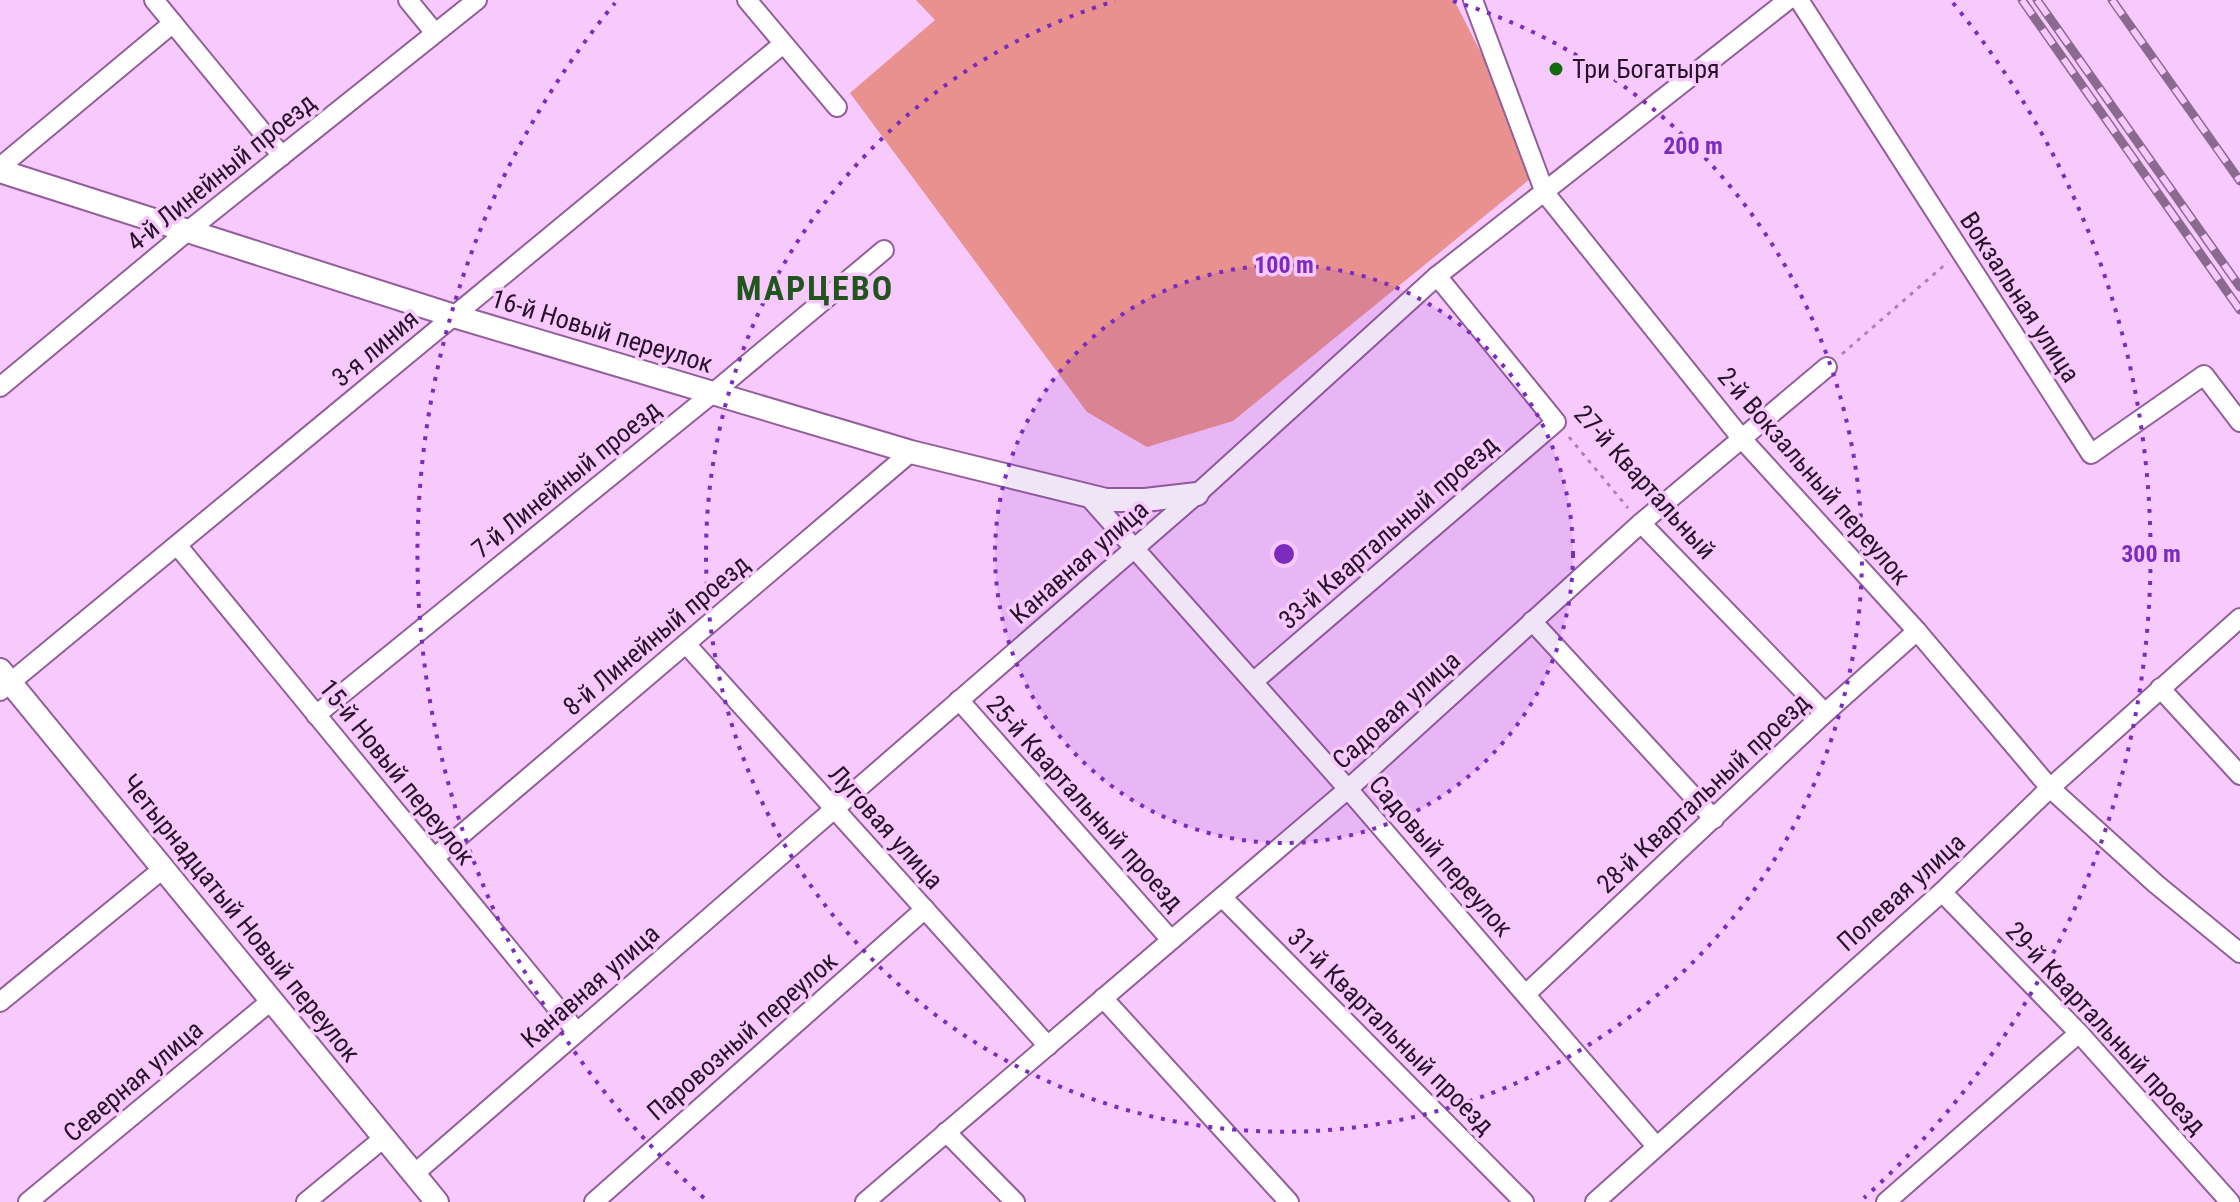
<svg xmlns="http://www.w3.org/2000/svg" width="2240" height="1202" font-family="'Roboto Condensed',sans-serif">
	<rect width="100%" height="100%" fill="#f7c9fd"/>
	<polygon fill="#e8918e" points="916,0 1454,0 1541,170 1233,421 1147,447 1087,412 850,93 935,20"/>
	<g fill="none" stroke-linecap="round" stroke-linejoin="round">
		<defs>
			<g id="minor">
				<polyline points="154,0 282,156"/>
				<polyline points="408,0 435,33"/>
				<polyline points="747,0 837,107"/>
				<polyline points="1473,0 1545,193 1742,439 1917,631 2050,788 2156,884 2240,953"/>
				<polyline points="1799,0 2091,454 2204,375 2240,422"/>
				<polyline points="0,167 173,23"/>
				<polyline points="0,387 189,230 477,0"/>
				<polyline points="1087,495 1348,789 1656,1146"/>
				<polyline points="1641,523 1825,713"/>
				<polyline points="177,545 577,1032"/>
				<polyline points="1532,621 1714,819"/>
				<polyline points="686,644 1048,1046"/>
				<polyline points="1253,682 1556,422 1437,276"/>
				<polyline points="2160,688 2240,775"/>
				<polyline points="0,691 783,44"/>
				<polyline points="959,700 1171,940"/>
				<polyline points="316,715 713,393 884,250"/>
				<polyline points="434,858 911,452"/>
				<polyline points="1942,892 2079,1033 2230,1202"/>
				<polyline points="1222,897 1524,1202"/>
				<polyline points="1526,994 1825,713 1917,631"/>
				<polyline points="1103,998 1289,1202"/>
				<polyline points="0,1002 164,868"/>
				<polyline points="946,1132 1015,1202"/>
				<polyline points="414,1174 1197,494 1437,276 1788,0"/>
				<polyline points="28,1202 272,1000"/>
				<polyline points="306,1202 385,1137"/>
				<polyline points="594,1202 925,909"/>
				<polyline points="865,1202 1348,789 1641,523 1827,367"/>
				<polyline points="1595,1202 1942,892 2050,788 2240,618"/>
				<polyline points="1886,1202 2079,1033"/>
			</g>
			<g id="tertiary">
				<polyline points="0,171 454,316 911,452 1106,500 1145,500 1197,494"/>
				<polyline points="0,670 437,1202"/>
			</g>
		</defs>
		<use href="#minor" stroke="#925f9a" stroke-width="22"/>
		<use href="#tertiary" stroke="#925f9a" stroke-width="26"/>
		<g stroke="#aa85af" stroke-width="3" stroke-dasharray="4 6" stroke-linecap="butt">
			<polyline points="1842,354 1948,262"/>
			<polyline points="1569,437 1628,508"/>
		</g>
		<use href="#minor" stroke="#fff" stroke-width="18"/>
		<use href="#tertiary" stroke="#fff" stroke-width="22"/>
		<defs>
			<g id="rail">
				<polyline points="2022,0 2240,310"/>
				<polyline points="2037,0 2240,287"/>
				<polyline points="2112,0 2240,181"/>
			</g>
		</defs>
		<use href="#rail" stroke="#8b6a8f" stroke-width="9"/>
		<use href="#rail" stroke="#f7c9fd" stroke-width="6" stroke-dasharray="18" stroke-linecap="butt"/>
	</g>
	<circle cx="1284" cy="554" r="289" fill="#7b2cbf" fill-opacity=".12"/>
	<g fill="none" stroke="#7b2cbf" stroke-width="4" stroke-dasharray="4 8">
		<circle cx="1284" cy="554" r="289"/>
		<path d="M1453 1A578 578 0 1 1 1115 1"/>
		<path d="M704 1198A867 867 0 0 1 615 3M1953 3A867 867 0 0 1 1864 1198"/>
	</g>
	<circle fill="#13690e" stroke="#f7c9fd" stroke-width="3" cx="1556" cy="69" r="8"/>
	<g text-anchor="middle" stroke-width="7" stroke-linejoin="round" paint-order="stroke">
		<g font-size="26" fill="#27122a" stroke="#f7c9fd" text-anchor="start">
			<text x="1572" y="78">Три Богатыря</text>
		</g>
		<g font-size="26" fill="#27122a" stroke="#f7c9fd">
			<text transform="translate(221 172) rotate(-39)" y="9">4-й Линейный проезд</text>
			<text transform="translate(2020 297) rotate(57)" y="9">Вокзальная улица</text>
			<text transform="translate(602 331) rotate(17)" y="9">16-й Новый переулок</text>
			<text transform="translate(375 348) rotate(-40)" y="9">3-я линия</text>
			<text transform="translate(1814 476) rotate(49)" y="9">2-й Вокзальный переулок</text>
			<text transform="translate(566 479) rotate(-39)" y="9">7-й Линейный проезд</text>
			<text transform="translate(1645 482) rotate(48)" y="9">27-й Квартальный</text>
			<text transform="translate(1388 532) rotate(-41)" y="9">33-й Квартальный проезд</text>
			<text transform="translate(1079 562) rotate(-41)" y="9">Канавная улица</text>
			<text transform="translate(656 635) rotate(-40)" y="9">8-й Линейный проезд</text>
			<text transform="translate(1396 710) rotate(-42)" y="9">Садовая улица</text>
			<text transform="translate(397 772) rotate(51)" y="9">15-й Новый переулок</text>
			<text transform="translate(1703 793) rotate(-43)" y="9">28-й Квартальный проезд</text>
			<text transform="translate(1085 803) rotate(48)" y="9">25-й Квартальный проезд</text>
			<text transform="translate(886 827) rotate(48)" y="9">Луговая улица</text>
			<text transform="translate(1441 856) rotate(49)" y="9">Садовый переулок</text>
			<text transform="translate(1901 892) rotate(-42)" y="9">Полевая улица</text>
			<text transform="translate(241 918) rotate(51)" y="9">Четырнадцатый Новый переулок</text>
			<text transform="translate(590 986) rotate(-41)" y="9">Канавная улица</text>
			<text transform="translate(2106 1028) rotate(47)" y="9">29-й Квартальный проезд</text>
			<text transform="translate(1391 1031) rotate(45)" y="9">31-й Квартальный проезд</text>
			<text transform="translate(742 1036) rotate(-41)" y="9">Паровозный переулок</text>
			<text transform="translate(133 1081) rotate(-40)" y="9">Северная улица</text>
		</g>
		<g font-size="34" font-weight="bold" letter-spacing="2" fill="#22541e" stroke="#f7c9fd">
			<text x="815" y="300">МАРЦЕВО</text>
		</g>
	</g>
	<circle cx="1284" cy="554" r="12" fill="#7b2cbf" stroke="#f7c9fd" stroke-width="4"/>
	<g font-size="24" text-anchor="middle" font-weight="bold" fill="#7b2cbf" stroke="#f7c9fd" stroke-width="7" stroke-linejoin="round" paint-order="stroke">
		<text x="1693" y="154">200 m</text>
		<text x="1284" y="273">100 m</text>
		<text x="2151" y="562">300 m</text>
	</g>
</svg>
